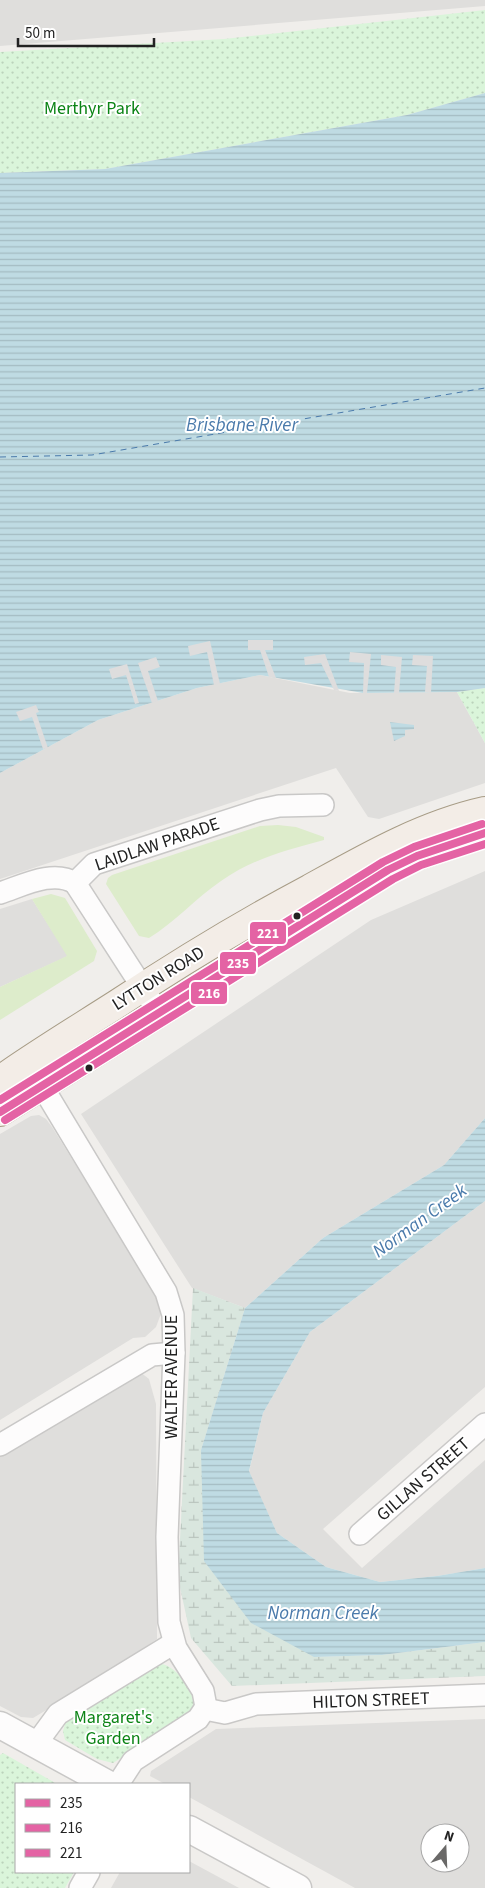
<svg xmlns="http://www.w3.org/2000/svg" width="485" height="1888" font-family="'Source Sans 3',sans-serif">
	<defs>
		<pattern id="wetland-marsh" width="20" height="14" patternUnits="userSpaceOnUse" patternTransform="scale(1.25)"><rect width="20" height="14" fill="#d9e6de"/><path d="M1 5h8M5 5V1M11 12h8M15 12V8" fill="none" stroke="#bac5be"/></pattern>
		<pattern id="park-dots" width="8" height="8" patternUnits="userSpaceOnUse" patternTransform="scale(1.25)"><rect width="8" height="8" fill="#daf5da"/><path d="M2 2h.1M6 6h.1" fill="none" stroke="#bbd2bb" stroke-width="1.8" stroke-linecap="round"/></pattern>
		<pattern id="water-rules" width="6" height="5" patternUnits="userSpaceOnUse" patternTransform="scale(1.25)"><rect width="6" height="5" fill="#bfdbe3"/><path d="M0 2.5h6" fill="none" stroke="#a4bcc2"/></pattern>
	</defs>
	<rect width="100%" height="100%" fill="#f0eeeb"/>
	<g fill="#dfdedc" fill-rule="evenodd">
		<polygon points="0,0 485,0 485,6 0,46"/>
		<polygon points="260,675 350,693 457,692 485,743 485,783 379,819 368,817 336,768 0,879 0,773 98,720 197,688"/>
		<polygon points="485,871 485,1118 444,1165 323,1238 245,1308 192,1288 81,1114 371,920"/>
		<polygon points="32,899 68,956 0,987 0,909"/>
		<polygon points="39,1115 46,1119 52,1127 153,1289 161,1303 162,1311 156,1327 145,1337 133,1338 0,1420 0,1134 31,1116"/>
		<polygon points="485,1201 485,1387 323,1529 362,1568 485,1460 485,1568 437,1576 380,1582 326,1567 277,1533 249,1472 263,1413 310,1332"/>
		<polygon points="140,1372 149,1379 156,1404 157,1639 100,1678 33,1718 21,1717 0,1706 0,1455"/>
		<path d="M 485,1719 L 485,1888 L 355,1888 L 189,1797 L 189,1784 L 165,1784 L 150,1776 L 151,1771 L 216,1729 ZM 430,1833 L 460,1833 L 460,1863 L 430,1863 Z"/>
		<polygon points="189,1861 239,1888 111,1888 120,1872 189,1872"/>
	</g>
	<g fill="#ddeccb">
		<path d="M 278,825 L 296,827 L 324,837 L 324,840 C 287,850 254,858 221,881 C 196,898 175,922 149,938 L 139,936 L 106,884 L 108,878 L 112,875 L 260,826 Z"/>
		<polygon points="51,894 65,898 97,951 94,961 0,1020 0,987 67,956 32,899"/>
	</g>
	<polygon fill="url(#wetland-marsh)" points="193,1288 245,1308 201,1450 314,1657 382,1655 485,1642 485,1676 232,1686 191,1638 178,1578"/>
	<g fill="url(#park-dots)">
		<polygon points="485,10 485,93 407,115 105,169 0,173 0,52 224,39"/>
		<polygon points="485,688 485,743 457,692"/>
		<path d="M 160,1664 C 174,1664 194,1689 193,1703 C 193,1709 190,1712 186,1717 L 113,1763 L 97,1759 L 65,1740 L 63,1731 L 66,1721 Z"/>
		<polygon points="3,1753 57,1784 16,1784 16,1872 74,1872 65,1888 0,1888 0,1755"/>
	</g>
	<g fill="url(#water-rules)">
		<polygon points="485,93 485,688 457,692 363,693 260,675 197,688 98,720 0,773 0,173 105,169 407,115"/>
		<polygon points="390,722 414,725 414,729 405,730 405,736 394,741"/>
		<polygon points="485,1118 485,1201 310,1332 263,1413 249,1471 277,1533 326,1567 380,1582 437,1576 485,1568 485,1642 382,1655 314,1657 251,1623 204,1561 201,1450 245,1308 323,1238 444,1165"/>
	</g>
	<g fill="#dedddd">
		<polygon points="248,640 273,640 273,650 265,650 276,678 269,677 260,650 248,650"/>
		<polygon points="210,641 220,684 214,685 207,652 190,656 188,646"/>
		<polygon points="350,652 371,654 367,693 363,693 364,663 349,662"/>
		<polygon points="325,654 339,691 334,690 321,663 305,665 304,657"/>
		<polygon points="381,655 402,657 399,693 394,693 396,667 381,665"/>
		<polygon points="413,655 433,656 431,693 425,692 427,666 412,665"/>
		<polygon points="156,657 160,667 148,671 158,701 152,703 138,663"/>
		<polygon points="127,664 139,703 135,704 126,675 112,679 109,669"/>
		<polygon points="36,705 39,712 36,713 48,748 43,749 32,717 20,721 16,712"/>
	</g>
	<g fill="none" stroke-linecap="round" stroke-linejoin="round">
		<polyline stroke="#4a7aab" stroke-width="1" stroke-dasharray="6 5" stroke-linecap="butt" points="0,457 92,455 485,388"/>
		<defs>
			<g id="minor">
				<polyline points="75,883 159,1013"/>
				<path d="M 0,893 C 22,886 53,869 75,883 L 94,864 L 260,810 L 279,806 L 323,805"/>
				<polyline points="42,1086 166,1292 173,1315 174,1353 167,1537 169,1622 176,1648 203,1691 206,1707 198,1719 133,1761 118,1784"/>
				<polyline points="0,1445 152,1355 174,1353"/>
				<polyline points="360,1534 485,1424"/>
				<polyline points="205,1709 225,1713 256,1704 485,1695"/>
				<polyline points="36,1744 58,1714 174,1643"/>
				<polyline points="80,1888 89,1872"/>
			</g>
			<g id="tertiary">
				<polyline points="0,1725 108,1784"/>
				<polyline points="189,1829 298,1888"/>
			</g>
			<g id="primary">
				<path d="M 0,1080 C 38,1053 78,1029 117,1004 C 179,963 243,924 309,889 C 365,858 422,825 485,811"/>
				<polyline points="0,1112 388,870 417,856 485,833"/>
			</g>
		</defs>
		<use href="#minor" stroke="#c9c8c7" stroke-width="24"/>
		<use href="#tertiary" stroke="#c9c8c7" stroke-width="29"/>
		<use href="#primary" stroke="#a79c86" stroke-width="30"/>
		<use href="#minor" stroke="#fdfcfc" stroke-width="21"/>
		<use href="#tertiary" stroke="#fdfcfc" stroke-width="26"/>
		<use href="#primary" stroke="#f3ede7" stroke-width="28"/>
		<defs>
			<polyline id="bus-1" points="0,1112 388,870 417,856 485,833"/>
			<polyline id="bus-2" points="5,1120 393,879 421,865 485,844"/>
			<polyline id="bus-3" points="0,1100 383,862 414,847 482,824"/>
		</defs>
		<use href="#bus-1" stroke="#fff" stroke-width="11"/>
		<use href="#bus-2" stroke="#fff" stroke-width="11"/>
		<use href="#bus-3" stroke="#fff" stroke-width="11"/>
		<use href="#bus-1" stroke="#e463a4" stroke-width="8"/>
		<use href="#bus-2" stroke="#e463a4" stroke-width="8"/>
		<use href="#bus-3" stroke="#e463a4" stroke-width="8"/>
	</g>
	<g fill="#222" stroke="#fff" stroke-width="2">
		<circle cx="297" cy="916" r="4.5"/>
		<circle cx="89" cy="1068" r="4.5"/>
	</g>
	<g text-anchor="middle" stroke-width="4" stroke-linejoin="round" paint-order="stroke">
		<g font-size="18" fill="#0c8416" stroke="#fff">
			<text x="92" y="114">Merthyr Park</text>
			<text x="113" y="1723">Margaret's<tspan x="113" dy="21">Garden</tspan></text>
		</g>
		<g font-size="18" fill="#222" stroke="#fff">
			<text transform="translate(157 844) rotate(-19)" y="6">LAIDLAW PARADE</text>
			<text transform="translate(158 978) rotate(-32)" y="6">LYTTON ROAD</text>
			<text transform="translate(171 1377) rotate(-90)" y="6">WALTER AVENUE</text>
			<text transform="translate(423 1479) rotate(-41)" y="6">GILLAN STREET</text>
			<text transform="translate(371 1700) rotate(-2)" y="6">HILTON STREET</text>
		</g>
		<g font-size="19" font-style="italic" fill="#4a7aab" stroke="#fff">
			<text x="242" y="431">Brisbane River</text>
			<text transform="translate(419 1220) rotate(-36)" y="7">Norman Creek</text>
			<text x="323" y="1619">Norman Creek</text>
		</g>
	</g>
	<g stroke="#fff" stroke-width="2">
		<rect x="249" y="921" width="38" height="24" rx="5" fill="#e463a4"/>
		<rect x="219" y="951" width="38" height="24" rx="5" fill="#e463a4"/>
		<rect x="190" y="981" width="38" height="24" rx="5" fill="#e463a4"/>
	</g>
	<g font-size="14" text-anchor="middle" font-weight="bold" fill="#fff">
		<text x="268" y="938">221</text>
		<text x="238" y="968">235</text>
		<text x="209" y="998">216</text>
	</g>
	<rect x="15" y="1783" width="175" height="90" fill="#ffffff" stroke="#a7a7a7"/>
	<rect x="25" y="1799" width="25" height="8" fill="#e463a4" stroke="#a7a7a7"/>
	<text x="60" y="1808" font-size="15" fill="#222222">235</text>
	<rect x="25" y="1824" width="25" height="8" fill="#e463a4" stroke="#a7a7a7"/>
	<text x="60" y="1833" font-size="15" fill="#222222">216</text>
	<rect x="25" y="1849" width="25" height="8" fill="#e463a4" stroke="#a7a7a7"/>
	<text x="60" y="1858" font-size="15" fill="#222222">221</text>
	<g transform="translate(445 1848) rotate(19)"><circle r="24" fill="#ffffff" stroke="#a7a7a7"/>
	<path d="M0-4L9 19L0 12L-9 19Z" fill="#6a6968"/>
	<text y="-8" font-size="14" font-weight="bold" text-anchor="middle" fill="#222222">N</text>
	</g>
	<path d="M18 38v8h136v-8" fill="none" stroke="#222222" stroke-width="2.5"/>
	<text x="25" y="38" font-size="15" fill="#222222" stroke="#ffffff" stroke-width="4" paint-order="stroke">50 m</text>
</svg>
